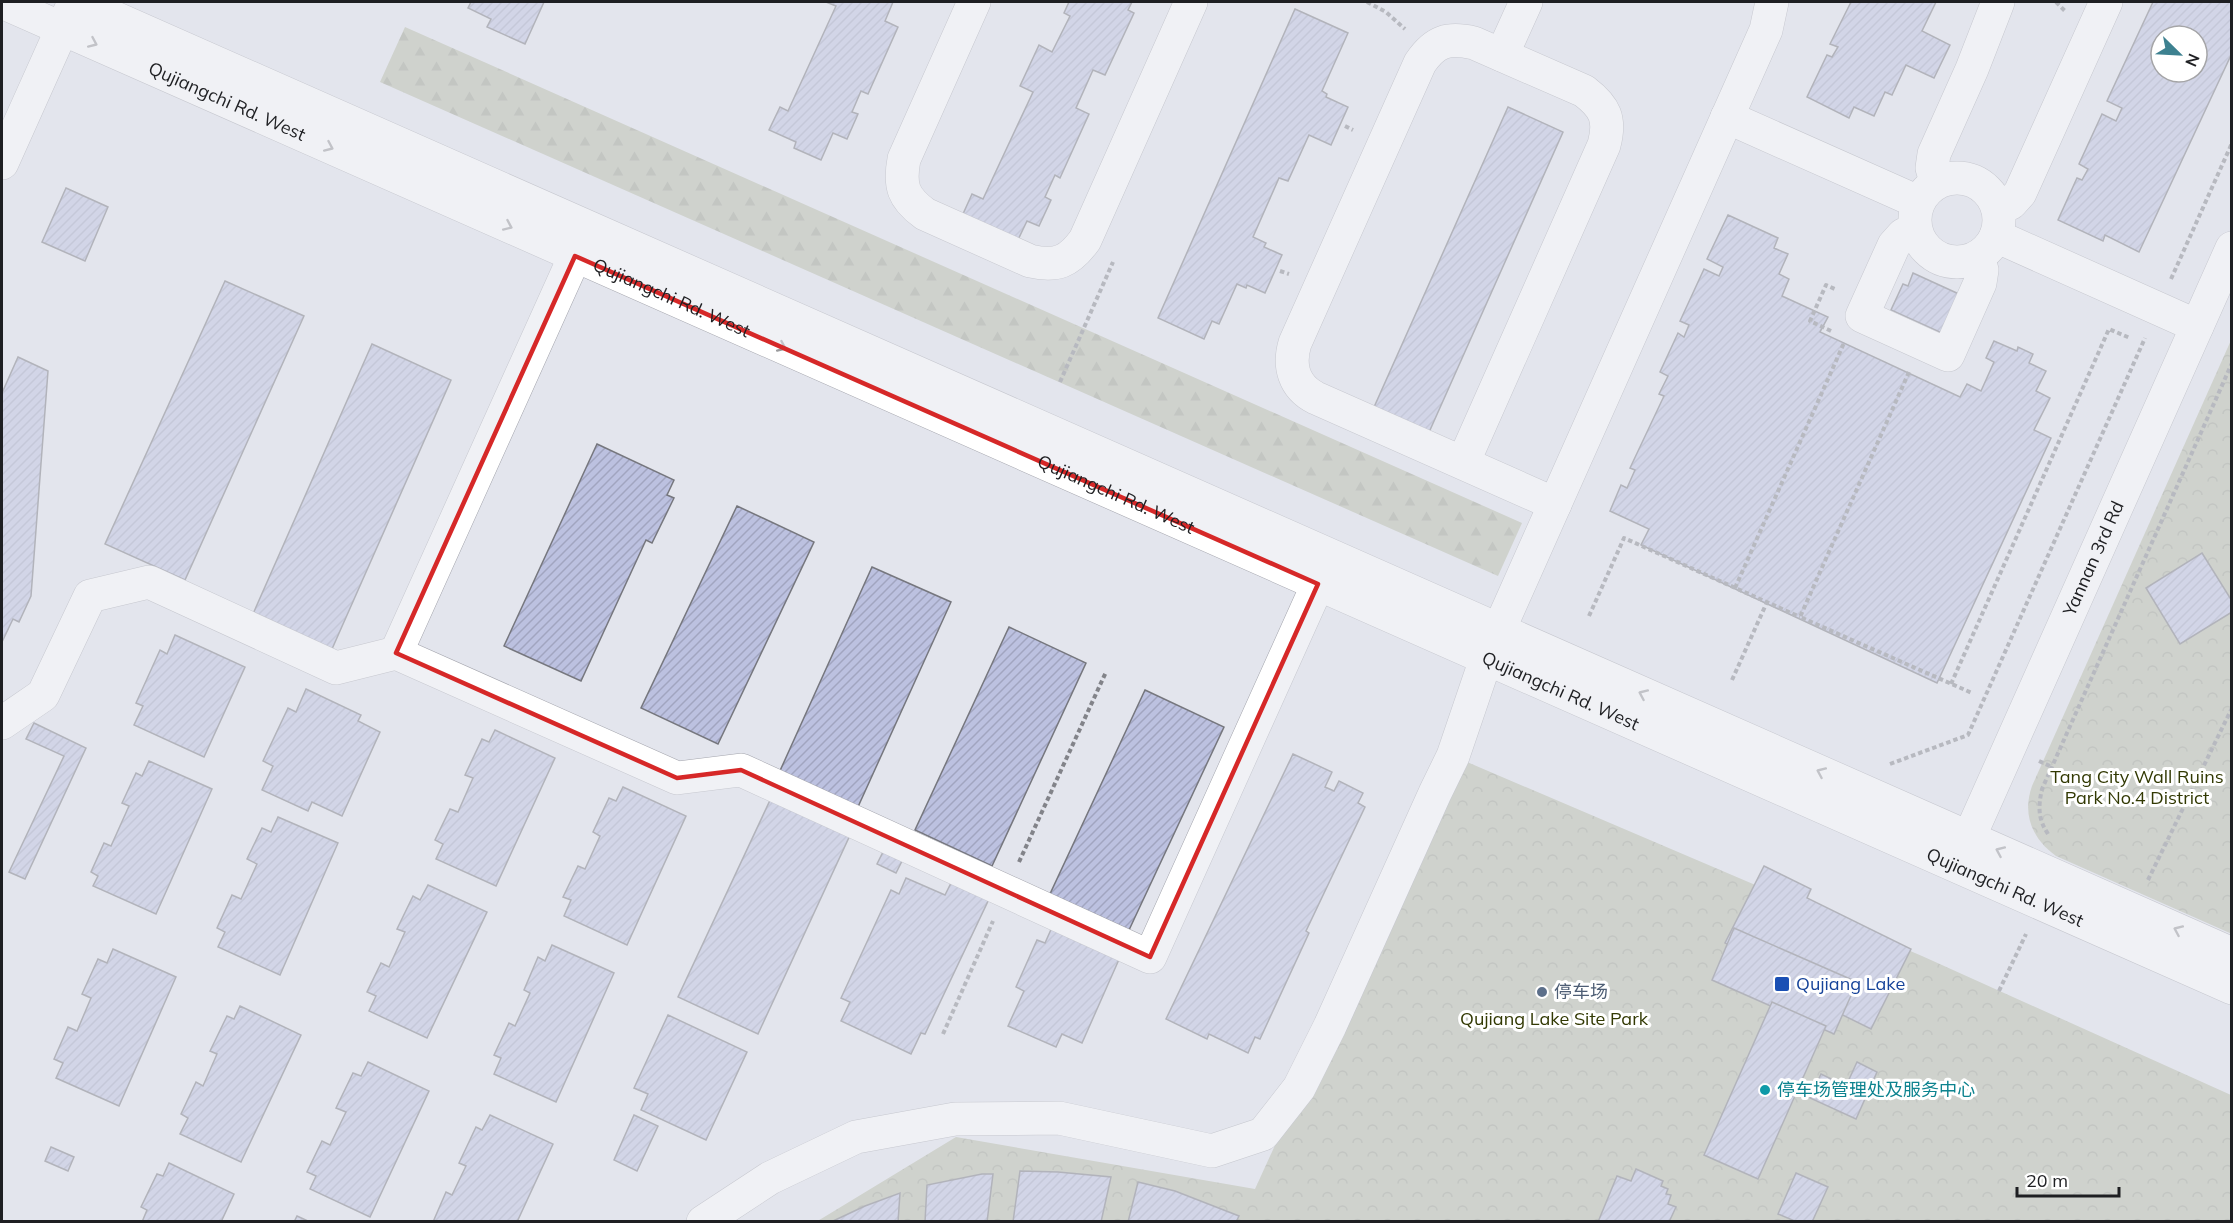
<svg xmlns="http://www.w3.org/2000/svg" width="2233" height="1223" font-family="Mulish,'Noto Sans SC',sans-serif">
	<defs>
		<pattern id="forest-firs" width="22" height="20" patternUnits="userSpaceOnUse" patternTransform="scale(1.5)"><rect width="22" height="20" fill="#b5baa7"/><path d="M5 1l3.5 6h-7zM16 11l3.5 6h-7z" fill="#9b9f8f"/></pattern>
		<pattern id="park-crowns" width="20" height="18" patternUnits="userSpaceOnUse" patternTransform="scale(1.5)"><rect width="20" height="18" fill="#b5baa7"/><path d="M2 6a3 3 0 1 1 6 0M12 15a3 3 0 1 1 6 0" fill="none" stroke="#9b9f8f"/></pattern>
		<pattern id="building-hatch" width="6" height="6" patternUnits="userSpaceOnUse" patternTransform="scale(1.5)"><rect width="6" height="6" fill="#bcc1e0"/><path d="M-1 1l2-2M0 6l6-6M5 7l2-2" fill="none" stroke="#a1a5c0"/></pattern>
	</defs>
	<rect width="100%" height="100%" fill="#e3e5ed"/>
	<polygon fill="url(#forest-firs)" points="405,27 1522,523 1498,576 380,82"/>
	<g fill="url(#park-crowns)">
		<path d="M 2232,338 L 2232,934 L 2056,856 C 2032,839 2022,814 2032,786 Z"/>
		<polygon points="1453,756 1922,956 2231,1095 2231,1221 816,1222 956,1137 1255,1189"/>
	</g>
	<g fill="url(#building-hatch)" stroke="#76777e" stroke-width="1.5" fill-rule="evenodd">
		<polygon points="471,2 544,2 525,44 487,27 491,19 468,8"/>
		<polygon points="826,2 893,2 885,21 898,27 868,94 861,91 852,112 858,114 847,139 833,133 821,160 794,148 796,142 769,130 780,107 788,111 836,6"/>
		<polygon points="1069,2 1132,2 1128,10 1134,13 1105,75 1093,70 1076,108 1089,114 1060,178 1055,175 1045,197 1051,200 1039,226 1027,221 1015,246 963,214 972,194 983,199 1033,92 1020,86 1039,45 1052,52 1070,16 1064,13"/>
		<polygon points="1851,2 1936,2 1922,31 1950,45 1934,78 1906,65 1892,95 1885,92 1874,116 1854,107 1849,118 1807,97 1827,55 1832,57 1838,47 1830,44"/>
		<path d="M 2153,2 L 2232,2 L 2232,53 L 2139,252 L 2105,235 L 2103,241 L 2058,220 L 2077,178 L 2082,180 L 2088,169 L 2079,164 L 2102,114 L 2116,121 L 2122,108 L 2107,101 ZM 2161,36 L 2197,36 L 2197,72 L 2161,72 Z"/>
		<polygon points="1295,9 1348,33 1322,91 1327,94 1326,97 1348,107 1331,145 1309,135 1288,181 1279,178 1253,237 1266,243 1264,247 1282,255 1265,293 1247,285 1246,288 1237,284 1219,324 1212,321 1204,339 1158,318"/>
		<polygon points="1508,107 1563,132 1426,439 1371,414"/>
		<polygon points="66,188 108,207 85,261 42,242"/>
		<polygon points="1728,215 1778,238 1774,248 1788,254 1779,274 1789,279 1782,296 1828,317 1820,332 1960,397 1967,384 1981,391 1994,362 1986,358 1994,341 2017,351 2018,347 2033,354 2029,363 2046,371 2036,391 2050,398 2034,430 2051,438 1937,683 1641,545 1649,529 1610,511 1621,485 1627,488 1635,470 1630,468 1664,396 1659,394 1668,376 1660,372 1678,333 1684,337 1689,325 1680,321 1704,269 1719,276 1723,267 1707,259"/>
		<polygon points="1913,273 1961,295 1944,334 1891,310 1903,284 1908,286"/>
		<polygon points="225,281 304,316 185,580 105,544"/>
		<polygon points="372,344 451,380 332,649 253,614"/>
		<polygon points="18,357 48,371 31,596 19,622 13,619 2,642 2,393"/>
		<polygon points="597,444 674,480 667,495 674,498 652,543 646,540 581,681 504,646"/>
		<polygon points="737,506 814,542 718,744 641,708"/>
		<polygon points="2202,553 2232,601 2232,612 2180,644 2146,588"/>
		<polygon points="872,567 951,602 857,809 779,773"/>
		<polygon points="1009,627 1086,663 992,866 915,830"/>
		<polygon points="175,635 245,667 204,757 134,725 143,706 136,703 160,650 167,654"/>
		<polygon points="306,689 361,715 358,721 380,732 342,816 312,802 308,811 262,790 273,766 263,761 288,708 296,712"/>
		<polygon points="1145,690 1224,727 1129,930 1050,894"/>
		<polygon points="34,723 86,748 25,879 9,872 64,756 26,739"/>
		<polygon points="495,730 555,758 496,886 436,859 443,844 435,840 450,809 458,812 473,778 465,775 482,739 489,742"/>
		<polygon points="1293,754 1332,772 1325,787 1334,791 1339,781 1363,793 1358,803 1365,807 1306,931 1309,933 1260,1039 1255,1037 1248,1053 1209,1034 1207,1039 1166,1019"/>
		<polygon points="149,761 212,789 156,914 93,886 98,876 91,872 104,843 111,846 129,806 122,803 136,773 142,776"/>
		<polygon points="623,787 686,816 627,945 564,916 571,900 563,897 578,866 585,869 600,836 593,832 609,798 616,801"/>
		<polygon points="772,796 851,833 758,1034 678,997"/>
		<polygon points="278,817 338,843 280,975 218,947 225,932 217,928 232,895 241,899 257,864 247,859 262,828 271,832"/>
		<polygon points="885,848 904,857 896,873 877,864"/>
		<polygon points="1764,866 1811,889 1807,898 1911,949 1871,1029 1784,986 1789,975 1725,943"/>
		<polygon points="906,878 945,895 952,881 989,899 925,1034 921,1033 911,1054 841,1021 850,1002 841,998 891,890 899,894"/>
		<polygon points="428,885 487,912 427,1038 369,1011 376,996 367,992 381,963 389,967 405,932 397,929 413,896 420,900"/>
		<polygon points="1053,925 1121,955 1082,1043 1062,1034 1056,1047 1008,1026 1024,991 1016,987 1037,940 1045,943"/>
		<polygon points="1734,928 1857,982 1834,1034 1712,980"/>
		<polygon points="552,945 614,973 556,1102 494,1074 501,1058 494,1055 509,1023 515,1026 530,993 524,990 538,957 545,961"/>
		<polygon points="113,949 176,977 119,1106 56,1078 63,1063 54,1059 68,1027 77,1031 91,998 82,994 98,959 107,963"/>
		<polygon points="1772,1002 1826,1026 1758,1179 1704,1155"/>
		<polygon points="240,1006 301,1035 241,1162 180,1134 188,1118 181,1114 196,1082 203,1086 217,1054 210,1051 227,1016 234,1019"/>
		<polygon points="668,1015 747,1052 706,1140 641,1110 648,1094 634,1088"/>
		<polygon points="368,1062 429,1091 370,1217 310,1189 316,1176 307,1172 322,1141 330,1145 346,1112 336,1108 353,1073 361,1076"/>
		<polygon points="1857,1062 1877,1072 1856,1119 1810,1098 1821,1074 1846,1086"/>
		<polygon points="490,1115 553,1144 517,1222 433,1222 446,1192 452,1195 466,1166 459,1163 476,1127 482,1130"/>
		<polygon points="634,1115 658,1126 637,1171 614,1160"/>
		<polygon points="51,1147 74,1157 68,1171 45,1161"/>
		<polygon points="169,1163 234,1194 221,1222 142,1222 147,1210 141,1207 157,1174 163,1176"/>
		<polygon points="1636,1169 1663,1181 1661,1186 1668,1189 1666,1194 1671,1195 1668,1204 1676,1207 1669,1222 1598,1222 1617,1176 1631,1181"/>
		<polygon points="1020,1171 1058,1172 1111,1177 1101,1222 1013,1222"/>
		<polygon points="1796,1173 1828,1187 1812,1222 1797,1222 1778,1214"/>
		<polygon points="982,1174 993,1174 987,1222 925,1222 927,1185"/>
		<polygon points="1138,1182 1175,1191 1239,1216 1236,1222 1128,1222"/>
		<polygon points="900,1193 898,1222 831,1222 865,1206"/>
		<polygon points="297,1216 310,1222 294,1222"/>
	</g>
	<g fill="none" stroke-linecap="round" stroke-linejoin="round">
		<defs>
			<g id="minor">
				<path id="s1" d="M 2,2 L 2232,988"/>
				<polyline points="79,2 2232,954"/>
				<path d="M 974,2 L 904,159 C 899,186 903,198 925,214 L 1030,261 C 1057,267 1069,262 1085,240 L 1191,2"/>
				<polyline points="1502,55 1526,2"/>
				<polyline points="1727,117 1918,202"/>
				<polyline points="2,163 71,9"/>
				<circle cx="1957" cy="220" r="42"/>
				<polyline points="1936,181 1932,168 1934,154 1972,69 1998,2"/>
				<polyline points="1998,209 2011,203 2020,193 2106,2"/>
				<polyline points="1915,229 1903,235 1894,245 1862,316 1948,355 1980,283 1982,270 1978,257"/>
				<polyline points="1996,236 2197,326"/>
				<path d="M 1463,463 L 1604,145 C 1611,119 1605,107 1584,91 L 1474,43 C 1448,37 1435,41 1420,63 L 1295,343 C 1288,366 1294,387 1316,398 L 1555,504"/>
				<polyline points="396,653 575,256"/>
				<polyline points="2,723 43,695 90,596 149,582 336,668 396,653 677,778 741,770 1150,957 1318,584"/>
				<path id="s2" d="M 1960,858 L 2232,248"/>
				<polyline points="703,1222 770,1178 856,1137 955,1119 1059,1118 1212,1151 1263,1134 1299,1088 1330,1026 1435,793 1453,756 1486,659 1766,30 1772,2"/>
			</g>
		</defs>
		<use href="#minor" stroke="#a4a5ad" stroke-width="34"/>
		<g stroke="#828389" stroke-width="4" stroke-dasharray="4.5 3" stroke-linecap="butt">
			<polyline points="1367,2 1386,12 1405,29"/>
			<polyline points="2056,2 2066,12"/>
			<polyline points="1345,126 1353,130"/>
			<polyline points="1280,271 1289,274"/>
			<polyline points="2171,279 2232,143"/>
			<polyline points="1831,331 1810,321 1826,285 1837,290"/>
			<polyline points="1909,372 1800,617 1972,693"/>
			<polyline points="1060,382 1113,262"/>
			<polyline points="1735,588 1844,343"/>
			<polyline points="1589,616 1624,538 1800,617"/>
			<polyline points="1732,680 1767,602"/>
			<polyline points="1951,684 2109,329 2130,338"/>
			<polyline points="2039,761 2052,767"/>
			<polyline points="1890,764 1968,735 2145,338"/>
			<path d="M 2048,834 C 2038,819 2038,807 2042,789 L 2232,363"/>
			<polyline points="1019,862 1106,672"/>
			<polyline points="2148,880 2232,708"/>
			<polyline points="1999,991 2026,934"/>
			<polyline points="943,1034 993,921"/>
		</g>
		<use href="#minor" stroke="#fff" stroke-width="33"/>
	</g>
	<defs><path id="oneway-chevron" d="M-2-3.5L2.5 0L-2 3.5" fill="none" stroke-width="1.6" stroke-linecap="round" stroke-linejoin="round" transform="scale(1.5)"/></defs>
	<g stroke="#9a9a9c">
		<use href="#oneway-chevron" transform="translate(93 43) rotate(24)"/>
		<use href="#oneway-chevron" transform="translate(329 147) rotate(24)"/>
		<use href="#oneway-chevron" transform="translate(508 226) rotate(24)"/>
		<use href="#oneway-chevron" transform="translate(782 347) rotate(24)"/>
		<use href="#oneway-chevron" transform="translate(1643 694) rotate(-156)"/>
		<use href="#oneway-chevron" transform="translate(1821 772) rotate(-156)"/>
		<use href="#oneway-chevron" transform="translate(2000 851) rotate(-156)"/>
		<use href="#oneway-chevron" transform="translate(2178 930) rotate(-156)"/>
	</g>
	<path d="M0 0H2233V1223H0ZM 575,256 L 1318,584 L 1150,957 L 741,770 L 677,778 L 396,653 Z" fill="#e3e5ed" fill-opacity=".55" fill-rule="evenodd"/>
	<path fill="none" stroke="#d62828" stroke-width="4.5" stroke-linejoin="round" d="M 575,256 L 1318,584 L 1150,957 L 741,770 L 677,778 L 396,653 Z"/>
	<rect fill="#1a4fb4" stroke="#fff" stroke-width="2" x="1774" y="976" width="16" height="16" rx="3"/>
	<circle fill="#5c6f8a" stroke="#fff" stroke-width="2" cx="1542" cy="992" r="6"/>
	<circle fill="#0f9aa8" stroke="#fff" stroke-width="2" cx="1765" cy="1090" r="6"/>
	<g text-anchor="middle" stroke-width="6" stroke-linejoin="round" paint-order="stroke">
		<g font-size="18" fill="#1e1f22" stroke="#fff">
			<text dy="6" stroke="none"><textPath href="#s1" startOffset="246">Qujiangchi Rd. West</textPath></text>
			<text dy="6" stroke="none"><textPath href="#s1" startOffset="732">Qujiangchi Rd. West</textPath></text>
			<text dy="6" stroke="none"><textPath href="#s1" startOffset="1218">Qujiangchi Rd. West</textPath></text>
			<text dy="6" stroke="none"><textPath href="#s2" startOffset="328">Yannan 3rd Rd</textPath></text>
			<text dy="6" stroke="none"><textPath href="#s1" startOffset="1704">Qujiangchi Rd. West</textPath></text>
			<text dy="6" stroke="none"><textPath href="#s1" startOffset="2190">Qujiangchi Rd. West</textPath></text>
		</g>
		<g font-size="18" fill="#323903" stroke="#fff">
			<text x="2137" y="783">Tang City Wall Ruins<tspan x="2137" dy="21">Park No.4 District</tspan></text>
			<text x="1554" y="1025">Qujiang Lake Site Park</text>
		</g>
		<g font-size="18" fill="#164399" stroke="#fff" text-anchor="start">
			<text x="1796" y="990">Qujiang Lake</text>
		</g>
		<g font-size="18" fill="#4e5e75" stroke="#fff" text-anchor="start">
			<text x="1554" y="998">停车场</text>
		</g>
		<g font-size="18" fill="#0d838f" stroke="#fff" text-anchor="start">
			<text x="1777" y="1096">停车场管理处及服务中心</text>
		</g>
	</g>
	<rect width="2233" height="1223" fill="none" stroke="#1e1f22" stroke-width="6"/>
	<g transform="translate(2179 54) rotate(114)"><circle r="28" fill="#ffffff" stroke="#a5a5a7" stroke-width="1.5"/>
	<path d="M0-4.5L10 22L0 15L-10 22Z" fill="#3d8190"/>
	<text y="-9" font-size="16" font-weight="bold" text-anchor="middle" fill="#1e1f22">N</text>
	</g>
	<path d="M2017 1187v9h102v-9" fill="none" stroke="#1e1f22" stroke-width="3"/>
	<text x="2026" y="1187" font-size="18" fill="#1e1f22" stroke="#ffffff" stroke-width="4.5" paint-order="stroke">20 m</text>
</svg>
